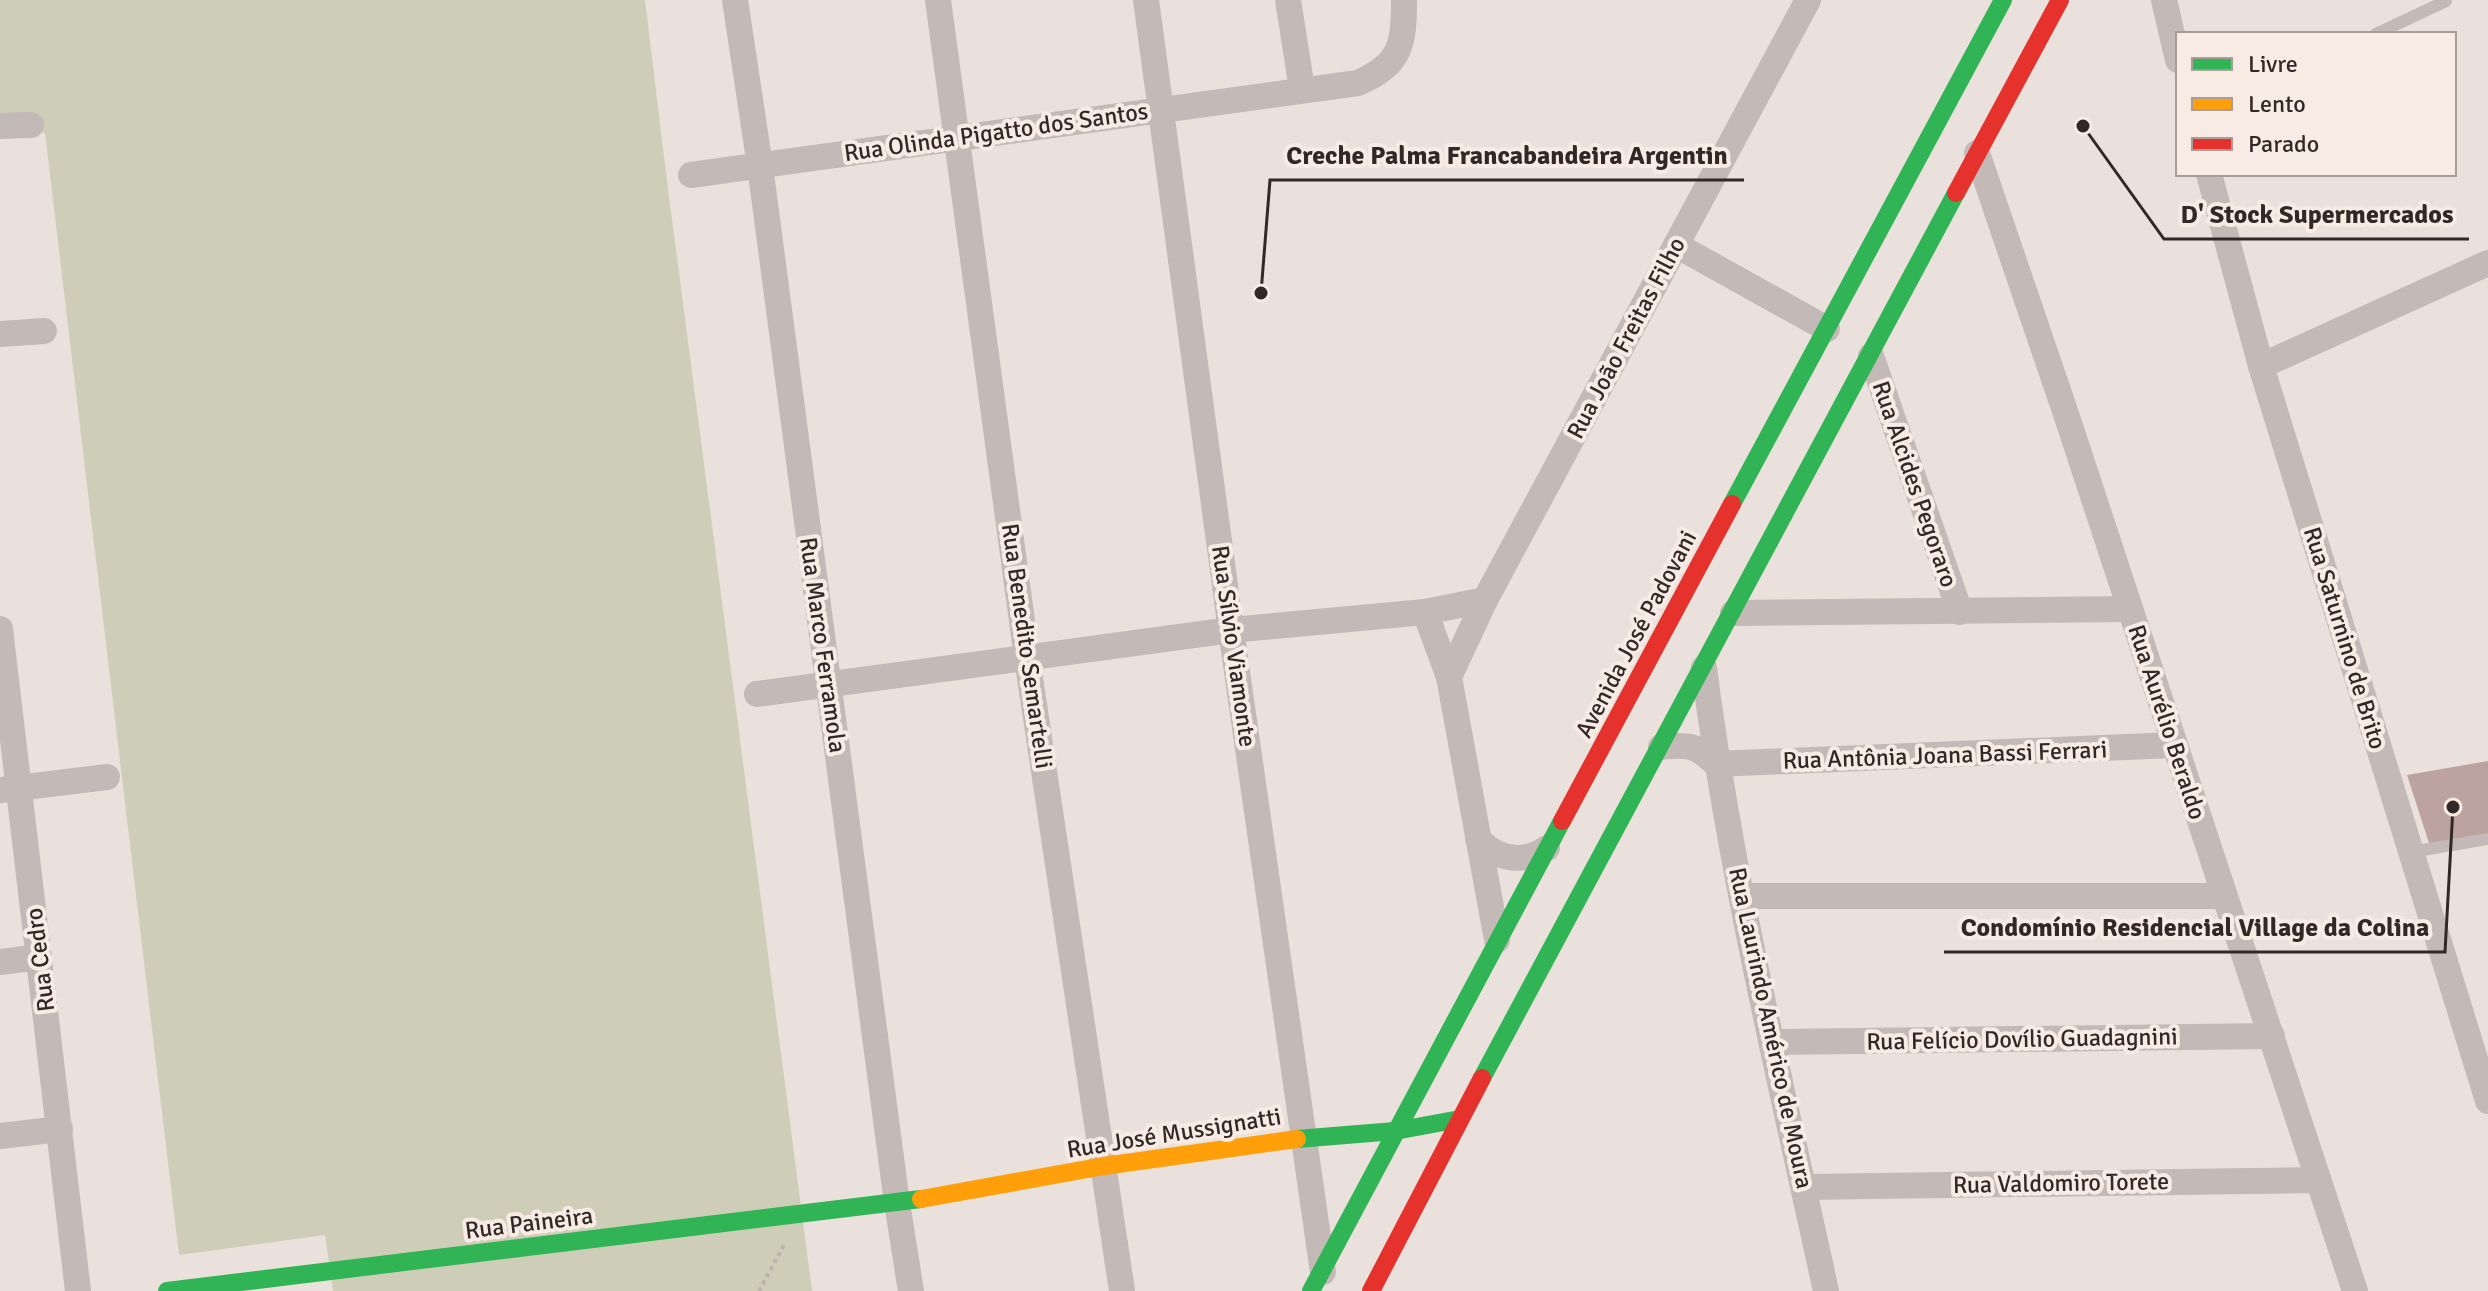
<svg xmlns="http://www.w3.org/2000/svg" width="2488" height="1291" font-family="Signika,sans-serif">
	<rect width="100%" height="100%" fill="#eae1dd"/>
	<polygon fill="#cecdb8" points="0,0 645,0 666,173 812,1291 333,1291 325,1235 179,1255 45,133 0,120"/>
	<polygon fill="#bca3a0" points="2488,761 2488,839 2431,849 2407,775"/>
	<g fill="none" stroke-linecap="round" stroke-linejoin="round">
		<polyline stroke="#bbb3b0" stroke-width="4" stroke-dasharray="4 4" stroke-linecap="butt" points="759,1291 784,1245"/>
		<g stroke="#c3bab7" stroke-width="12">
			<polyline points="2376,34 2446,1"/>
			<polyline points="2411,852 2488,839"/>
		</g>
		<g stroke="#c3bab7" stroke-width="26">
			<polyline points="735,0 760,166 897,1203 911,1291"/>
			<polyline points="938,0 1027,658 1122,1291"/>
			<polyline points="1146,0 1231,630 1323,1272"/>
			<polyline points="1288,0 1302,89"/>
			<polyline points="2164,0 2178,60"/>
			<polyline points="0,126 31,125"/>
			<polyline points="1977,153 2066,414 2355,1291"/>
			<polyline points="2209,174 2261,366 2488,1101"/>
			<path d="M 691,175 L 1358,83 C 1401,64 1404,45 1404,0"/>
			<polyline points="1676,245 1827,329"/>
			<polyline points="0,334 44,331"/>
			<polyline points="1871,356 1960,612"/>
			<polyline points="2261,366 2488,263"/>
			<polyline points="1425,612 1449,677 1497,940"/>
			<polyline points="1733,613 2130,609"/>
			<polyline points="0,629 78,1291"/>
			<path d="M 1704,668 C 1731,878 1781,1084 1826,1291"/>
			<polyline points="1449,677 1485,600 1808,0"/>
			<polyline points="757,694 1231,630 1425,612 1485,600"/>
			<path d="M 1661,747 C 1689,744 1696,745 1716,764"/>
			<polyline points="1716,764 2174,745"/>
			<polyline points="0,790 107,777"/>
			<path d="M 1478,839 C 1498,860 1523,864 1547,848"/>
			<polyline points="1743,896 2224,896"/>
			<polyline points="0,962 39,957"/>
			<polyline points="1772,1042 2272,1036"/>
			<polyline points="0,1136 60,1129"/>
			<polyline points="1804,1187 2318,1180"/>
		</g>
		<g stroke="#30b455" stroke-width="18">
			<polyline points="1732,504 2003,0"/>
			<polyline points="1482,1078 1956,193"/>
			<polyline points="1297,1139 1395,1131 1460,1119"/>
			<polyline points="167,1291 921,1199"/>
			<polyline points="1311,1291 1562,821"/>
		</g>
		<polyline stroke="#ff9f0a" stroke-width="18" points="921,1199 1104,1166 1297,1139"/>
		<g stroke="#e5322d" stroke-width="18">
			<polyline points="1956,193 2060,0"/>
			<polyline points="1562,821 1732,504"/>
			<polyline points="1371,1291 1482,1078"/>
		</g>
	</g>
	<g text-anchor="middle" stroke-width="8" stroke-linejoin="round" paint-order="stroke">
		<g font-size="24" fill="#322826" stroke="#f7ebe4">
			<text transform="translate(996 132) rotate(-8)" y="8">Rua Olinda Pigatto dos Santos</text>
			<text transform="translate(1626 338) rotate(-62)" y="8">Rua João Freitas Filho</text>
			<text transform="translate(1915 484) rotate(71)" y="8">Rua Alcides Pegoraro</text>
			<text transform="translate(1636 634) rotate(-62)" y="8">Avenida José Padovani</text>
			<text transform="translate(2345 638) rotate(73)" y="8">Rua Saturnino de Brito</text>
			<text transform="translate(823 645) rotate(82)" y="8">Rua Marco Ferramola</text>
			<text transform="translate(1027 646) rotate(82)" y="8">Rua Benedito Semartelli</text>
			<text transform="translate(1234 646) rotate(82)" y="8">Rua Sílvio Viamonte</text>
			<text transform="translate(2167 722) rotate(72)" y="8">Rua Aurélio Beraldo</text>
			<text transform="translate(1945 755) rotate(-2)" y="8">Rua Antônia Joana Bassi Ferrari</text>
			<text transform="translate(40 960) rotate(-97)" y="8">Rua Cedro</text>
			<text transform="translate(1771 1028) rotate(78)" y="8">Rua Laurindo Américo de Moura</text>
			<text transform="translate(2022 1039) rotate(-1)" y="8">Rua Felício Dovílio Guadagnini</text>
			<text transform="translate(1174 1133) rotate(-9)" y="8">Rua José Mussignatti</text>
			<text transform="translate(2061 1183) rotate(-1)" y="8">Rua Valdomiro Torete</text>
			<text transform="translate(529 1223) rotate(-7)" y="8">Rua Paineira</text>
		</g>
	</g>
	<path fill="none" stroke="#322826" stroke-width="3" d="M1261 293L1270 180H1744M2083 126L2164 239H2469M2453 807L2445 952H1944"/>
	<g fill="#322826" stroke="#f7ebe4" stroke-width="3">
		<circle cx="1261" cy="293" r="8"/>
		<circle cx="2083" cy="126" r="8"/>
		<circle cx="2453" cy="807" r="8"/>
	</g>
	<g font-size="26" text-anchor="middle" font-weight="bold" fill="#322826" stroke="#f7ebe4" stroke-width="8" stroke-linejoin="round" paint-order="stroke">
		<text x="1507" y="164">Creche Palma Francabandeira Argentin</text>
		<text x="2317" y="223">D' Stock Supermercados</text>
		<text x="2195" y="936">Condomínio Residencial Village da Colina</text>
	</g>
	<rect x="2176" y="32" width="280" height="144" fill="#f7ebe4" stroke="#a89d98" stroke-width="2"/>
	<rect x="2192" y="58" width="40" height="12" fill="#30b455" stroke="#a89d98" stroke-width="2"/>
	<text x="2248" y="72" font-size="24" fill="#322826">Livre</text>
	<rect x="2192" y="98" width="40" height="12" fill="#ff9f0a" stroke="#a89d98" stroke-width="2"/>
	<text x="2248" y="112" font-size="24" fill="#322826">Lento</text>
	<rect x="2192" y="138" width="40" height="12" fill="#e5322d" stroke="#a89d98" stroke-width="2"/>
	<text x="2248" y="152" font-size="24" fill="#322826">Parado</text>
</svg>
